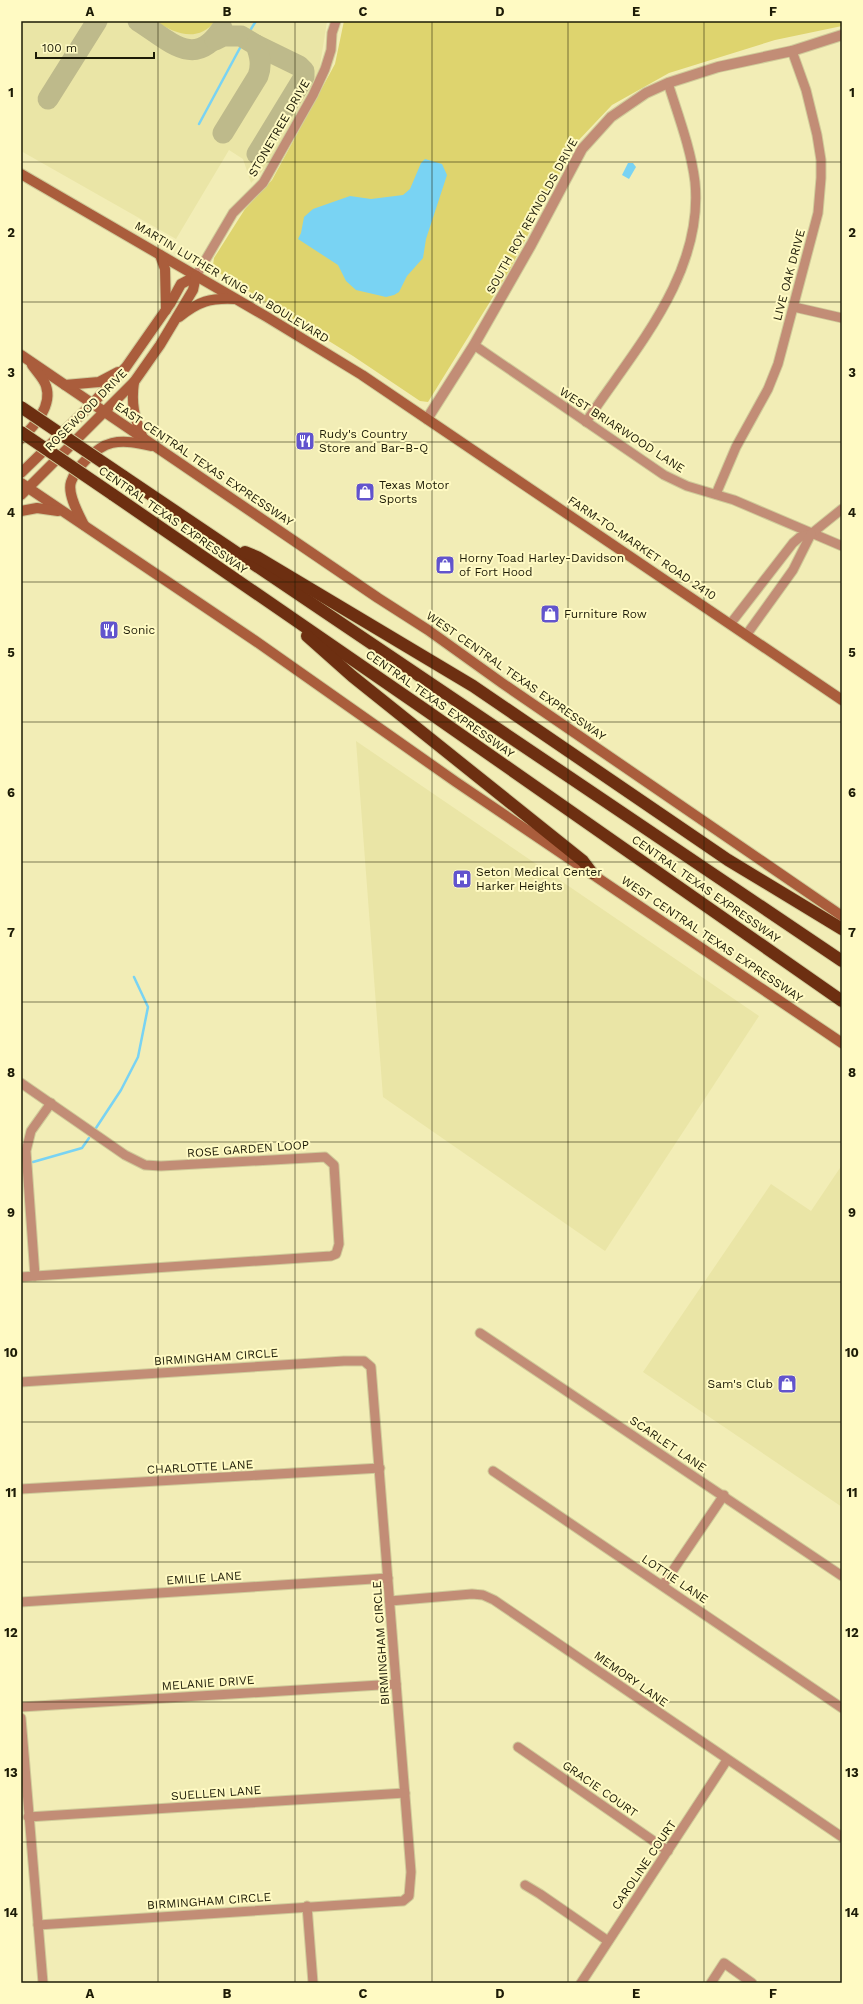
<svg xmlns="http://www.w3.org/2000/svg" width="863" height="2004" font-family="'Work Sans',sans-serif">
	<rect width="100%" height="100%" fill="#f2edb6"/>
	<g fill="#eae5a6">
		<polygon points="21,21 327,21 319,72 267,166 251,183 243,159 229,150 176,239 21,151"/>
		<polygon points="356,741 759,1016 605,1251 383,1097"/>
		<polygon points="842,1165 842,1507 643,1372 771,1184 811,1211"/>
	</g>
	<g fill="#ded46e">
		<path d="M 156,21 L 215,21 C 198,43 175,34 156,21 Z"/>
		<polygon points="344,21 842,21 842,26 775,40 669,73 612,105 576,143 509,271 428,402 420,401 353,356 216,271 213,265 214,258 245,209 272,180 335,64"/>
	</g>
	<g fill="#79d3f3">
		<polygon points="425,159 442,164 447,175 426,239 423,258 407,276 399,292 394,295 386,297 356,290 346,281 338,265 298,239 301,233 304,217 313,209 350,196 371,199 403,195 410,189 421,163"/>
		<polygon points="628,163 633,163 636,167 629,179 622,175"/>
	</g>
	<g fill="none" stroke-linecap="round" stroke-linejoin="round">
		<g stroke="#79d3f3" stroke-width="2.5">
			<polyline points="251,29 256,21"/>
			<polyline points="199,124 241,46"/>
			<polyline points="96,1128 121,1090 138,1057 148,1007 134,977"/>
			<polyline points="33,1162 82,1148 89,1138"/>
		</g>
		<g stroke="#beba8b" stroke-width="21">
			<path d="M 138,21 C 169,40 195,71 222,28"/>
			<polyline points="215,40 223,36 241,36 256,45 299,66 304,71 304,77 257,154"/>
			<polyline points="48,99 97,21"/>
			<path d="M 223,133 L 258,76 C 262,65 260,56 256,45"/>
		</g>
		<defs>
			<g id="minor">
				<polyline points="196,276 233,213 263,183 313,95 325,69 331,50 332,33 336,21"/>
				<polyline points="794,307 842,318"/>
				<polyline points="474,345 664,475 687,486 734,500 842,546"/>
				<path d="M 586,422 C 633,351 704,275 695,182 C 691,149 678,115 668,83"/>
				<polyline points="716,494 736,447 768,389 778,364 818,213 821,178 821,160 817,135 806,90 792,51"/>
				<polyline points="731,623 793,543 800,537 811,534 842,509"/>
				<polyline points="747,634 793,570 811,534"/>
				<polyline points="21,1083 125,1155 145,1165 161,1166 325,1157 334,1165 339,1244 336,1254 331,1256 21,1277"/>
				<polyline points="35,1276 26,1151 31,1131 51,1103"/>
				<polyline points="480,1333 842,1576"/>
				<polyline points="21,1382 344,1361 364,1361 371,1367 411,1872 409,1896 403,1901 38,1925"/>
				<polyline points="493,1471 842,1708"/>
				<polyline points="21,1489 380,1468"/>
				<polyline points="663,1585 724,1495"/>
				<polyline points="390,1601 472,1594 483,1595 494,1600 842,1837"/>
				<polyline points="21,1602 388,1578"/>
				<polyline points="21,1707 396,1684"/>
				<polyline points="21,1718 43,1983"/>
				<polyline points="518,1747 668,1851"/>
				<polyline points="28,1817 405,1793"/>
				<polyline points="525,1885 540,1894 608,1941"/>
				<polyline points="307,1906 313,1983"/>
				<polyline points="581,1983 727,1760"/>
				<polyline points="711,1983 724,1963 752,1983"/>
			</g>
			<polyline id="tertiary" points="427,419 474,345 531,245 582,149 611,117 646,93 668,83 718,67 792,51 842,35"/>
			<g id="secondary">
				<polyline points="21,174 267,317 362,375 842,700"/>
				<polyline points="160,255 165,269 166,310"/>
				<path d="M 179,317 C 199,301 210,298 234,299"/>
				<polyline points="21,355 378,598 428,630 502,683 842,916"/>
				<path d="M 134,382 C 131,403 134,418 143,438"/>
				<polyline points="65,385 99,382 118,372"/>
				<path d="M 21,439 C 34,426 53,406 46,386 C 44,379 36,371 32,365"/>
				<polyline points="21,473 93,403 126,367 170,304 181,284 196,276"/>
				<polyline points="21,483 254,640 456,782 842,1043"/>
				<polyline points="21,495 134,382 160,345 193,290 196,276"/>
				<polyline points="21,511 37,508 58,511"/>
				<path d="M 84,525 C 79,515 67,494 71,482 C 76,467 96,447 112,443 C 125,440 138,443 151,446"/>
			</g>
			<g id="motorway">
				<polyline points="123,476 842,961"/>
				<polyline points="112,494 427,711 842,1001"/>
				<polyline points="245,552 257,557 473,686 728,860 842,929"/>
				<polyline points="307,636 352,676 583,861 592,873"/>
			</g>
		</defs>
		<use href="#minor" stroke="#d0cb9a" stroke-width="11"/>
		<use href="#tertiary" stroke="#d0cb9a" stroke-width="12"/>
		<use href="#secondary" stroke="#d0cb9a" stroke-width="12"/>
		<use href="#motorway" stroke="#d0cb9a" stroke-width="14"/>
		<use href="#minor" stroke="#c28d76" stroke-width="9"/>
		<use href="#tertiary" stroke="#c28d76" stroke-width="10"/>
		<use href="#secondary" stroke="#aa5d3c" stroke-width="10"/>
		<use href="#motorway" stroke="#6d2f11" stroke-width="12"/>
		<defs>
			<g id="motorway-bridge">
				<polyline points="21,407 123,476"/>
				<polyline points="21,432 112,494"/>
			</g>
		</defs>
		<use href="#motorway-bridge" stroke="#d0cb9a" stroke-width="14" stroke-linecap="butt"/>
		<use href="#motorway-bridge" stroke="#6d2f11" stroke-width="12"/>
	</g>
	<path fill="none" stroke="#1d1b06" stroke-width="1" stroke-opacity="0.55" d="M 158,21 L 158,1983M 295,21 L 295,1983M 432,21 L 432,1983M 568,21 L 568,1983M 704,21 L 704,1983M 21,162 L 842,162M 21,302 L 842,302M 21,442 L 842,442M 21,582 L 842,582M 21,722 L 842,722M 21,862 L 842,862M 21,1002 L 842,1002M 21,1142 L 842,1142M 21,1282 L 842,1282M 21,1422 L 842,1422M 21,1562 L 842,1562M 21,1702 L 842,1702M 21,1842 L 842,1842"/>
	<defs>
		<symbol id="restaurant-square" viewBox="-11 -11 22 22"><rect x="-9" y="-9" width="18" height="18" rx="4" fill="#6254cd" stroke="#fffac3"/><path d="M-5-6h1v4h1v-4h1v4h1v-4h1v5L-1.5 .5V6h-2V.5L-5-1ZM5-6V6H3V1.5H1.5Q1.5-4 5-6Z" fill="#fff"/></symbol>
		<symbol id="shop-square" viewBox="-11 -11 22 22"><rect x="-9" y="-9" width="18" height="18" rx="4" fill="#6254cd" stroke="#fffac3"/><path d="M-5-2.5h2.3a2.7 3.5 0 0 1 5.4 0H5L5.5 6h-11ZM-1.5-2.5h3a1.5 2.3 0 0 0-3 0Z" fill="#fff"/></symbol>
		<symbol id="hospital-square" viewBox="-11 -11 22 22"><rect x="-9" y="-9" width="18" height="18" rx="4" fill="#6254cd" stroke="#fffac3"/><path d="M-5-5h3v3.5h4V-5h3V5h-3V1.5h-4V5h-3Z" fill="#fff"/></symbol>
	</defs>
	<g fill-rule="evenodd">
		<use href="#restaurant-square" x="294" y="430" width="22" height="22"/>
		<use href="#shop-square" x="354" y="481" width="22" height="22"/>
		<use href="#shop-square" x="434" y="554" width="22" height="22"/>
		<use href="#shop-square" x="539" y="603" width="22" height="22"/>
		<use href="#restaurant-square" x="98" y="619" width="22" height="22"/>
		<use href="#hospital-square" x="451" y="868" width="22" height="22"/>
		<use href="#shop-square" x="776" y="1373" width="22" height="22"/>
	</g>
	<g text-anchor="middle" stroke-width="4" stroke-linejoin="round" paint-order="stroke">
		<g font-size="12" fill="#1d1b06" stroke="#fffac3">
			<text transform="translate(279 128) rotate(-60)" y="4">STONETREE DRIVE</text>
			<text transform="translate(532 216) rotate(-61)" y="4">SOUTH ROY REYNOLDS DRIVE</text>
			<text transform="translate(789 275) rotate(-75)" y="4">LIVE OAK DRIVE</text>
			<text transform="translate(232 282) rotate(31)" y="4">MARTIN LUTHER KING JR BOULEVARD</text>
			<text transform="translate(86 410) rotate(-45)" y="4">ROSEWOOD DRIVE</text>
			<text transform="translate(622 430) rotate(33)" y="4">WEST BRIARWOOD LANE</text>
			<text transform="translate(204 464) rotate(34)" y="4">EAST CENTRAL TEXAS EXPRESSWAY</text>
			<text transform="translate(173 520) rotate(35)" y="4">CENTRAL TEXAS EXPRESSWAY</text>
			<text transform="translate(642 548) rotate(34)" y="4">FARM-TO-MARKET ROAD 2410</text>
			<text transform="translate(516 676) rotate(35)" y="4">WEST CENTRAL TEXAS EXPRESSWAY</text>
			<text transform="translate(440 704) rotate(35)" y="4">CENTRAL TEXAS EXPRESSWAY</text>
			<text transform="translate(706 889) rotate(35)" y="4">CENTRAL TEXAS EXPRESSWAY</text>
			<text transform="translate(712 939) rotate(34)" y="4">WEST CENTRAL TEXAS EXPRESSWAY</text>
			<text transform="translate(248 1149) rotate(-4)" y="4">ROSE GARDEN LOOP</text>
			<text transform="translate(216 1357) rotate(-4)" y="4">BIRMINGHAM CIRCLE</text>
			<text transform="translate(668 1444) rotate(34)" y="4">SCARLET LANE</text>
			<text transform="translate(200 1467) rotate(-3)" y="4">CHARLOTTE LANE</text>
			<text transform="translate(204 1578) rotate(-4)" y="4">EMILIE LANE</text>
			<text transform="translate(675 1579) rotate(34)" y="4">LOTTIE LANE</text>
			<text transform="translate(381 1643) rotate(-94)" y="4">BIRMINGHAM CIRCLE</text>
			<text transform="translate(631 1679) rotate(35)" y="4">MEMORY LANE</text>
			<text transform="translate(208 1683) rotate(-4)" y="4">MELANIE DRIVE</text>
			<text transform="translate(600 1789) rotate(35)" y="4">GRACIE COURT</text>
			<text transform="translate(216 1793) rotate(-4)" y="4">SUELLEN LANE</text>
			<text transform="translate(644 1865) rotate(-56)" y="4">CAROLINE COURT</text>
			<text transform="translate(209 1901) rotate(-4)" y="4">BIRMINGHAM CIRCLE</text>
		</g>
		<g font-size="12" fill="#1d1b06" stroke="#fffac3" text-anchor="start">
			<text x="319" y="438">Rudy's Country<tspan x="319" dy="14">Store and Bar-B-Q</tspan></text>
			<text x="379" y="489">Texas Motor<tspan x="379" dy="14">Sports</tspan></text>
			<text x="459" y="562">Horny Toad Harley-Davidson<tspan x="459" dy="14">of Fort Hood</tspan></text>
			<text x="564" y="618">Furniture Row</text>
			<text x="123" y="634">Sonic</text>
			<text x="476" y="876">Seton Medical Center<tspan x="476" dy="14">Harker Heights</tspan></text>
			<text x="773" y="1388" text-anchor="end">Sam's Club</text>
		</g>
	</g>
	<rect width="863" height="2004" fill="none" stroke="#fffac3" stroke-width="44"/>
	<path d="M36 52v6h118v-6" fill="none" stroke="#1d1b06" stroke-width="2"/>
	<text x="42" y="52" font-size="12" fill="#1d1b06" stroke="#fffac3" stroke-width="3" paint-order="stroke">100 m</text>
	<rect x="22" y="22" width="819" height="1960" fill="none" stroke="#1d1b06" stroke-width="1.5"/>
	<g font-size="13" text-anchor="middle" font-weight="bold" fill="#1d1b06">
		<text x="90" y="16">A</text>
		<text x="227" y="16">B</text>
		<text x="363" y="16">C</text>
		<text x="500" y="16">D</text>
		<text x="636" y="16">E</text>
		<text x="773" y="16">F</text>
		<text x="11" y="97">1</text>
		<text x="852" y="97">1</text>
		<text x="11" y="237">2</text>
		<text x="852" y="237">2</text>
		<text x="11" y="377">3</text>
		<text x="852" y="377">3</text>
		<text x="11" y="517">4</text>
		<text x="852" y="517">4</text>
		<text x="11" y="657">5</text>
		<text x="852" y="657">5</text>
		<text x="11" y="797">6</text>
		<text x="852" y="797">6</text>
		<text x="11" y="937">7</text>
		<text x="852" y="937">7</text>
		<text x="11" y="1077">8</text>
		<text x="852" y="1077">8</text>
		<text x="11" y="1217">9</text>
		<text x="852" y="1217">9</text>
		<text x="11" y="1357">10</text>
		<text x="852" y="1357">10</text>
		<text x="11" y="1497">11</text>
		<text x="852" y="1497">11</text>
		<text x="11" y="1637">12</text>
		<text x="852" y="1637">12</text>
		<text x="11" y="1777">13</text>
		<text x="852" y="1777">13</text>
		<text x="11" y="1917">14</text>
		<text x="852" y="1917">14</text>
		<text x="90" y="1998">A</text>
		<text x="227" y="1998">B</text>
		<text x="363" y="1998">C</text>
		<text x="500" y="1998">D</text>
		<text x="636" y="1998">E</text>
		<text x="773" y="1998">F</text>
	</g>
</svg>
